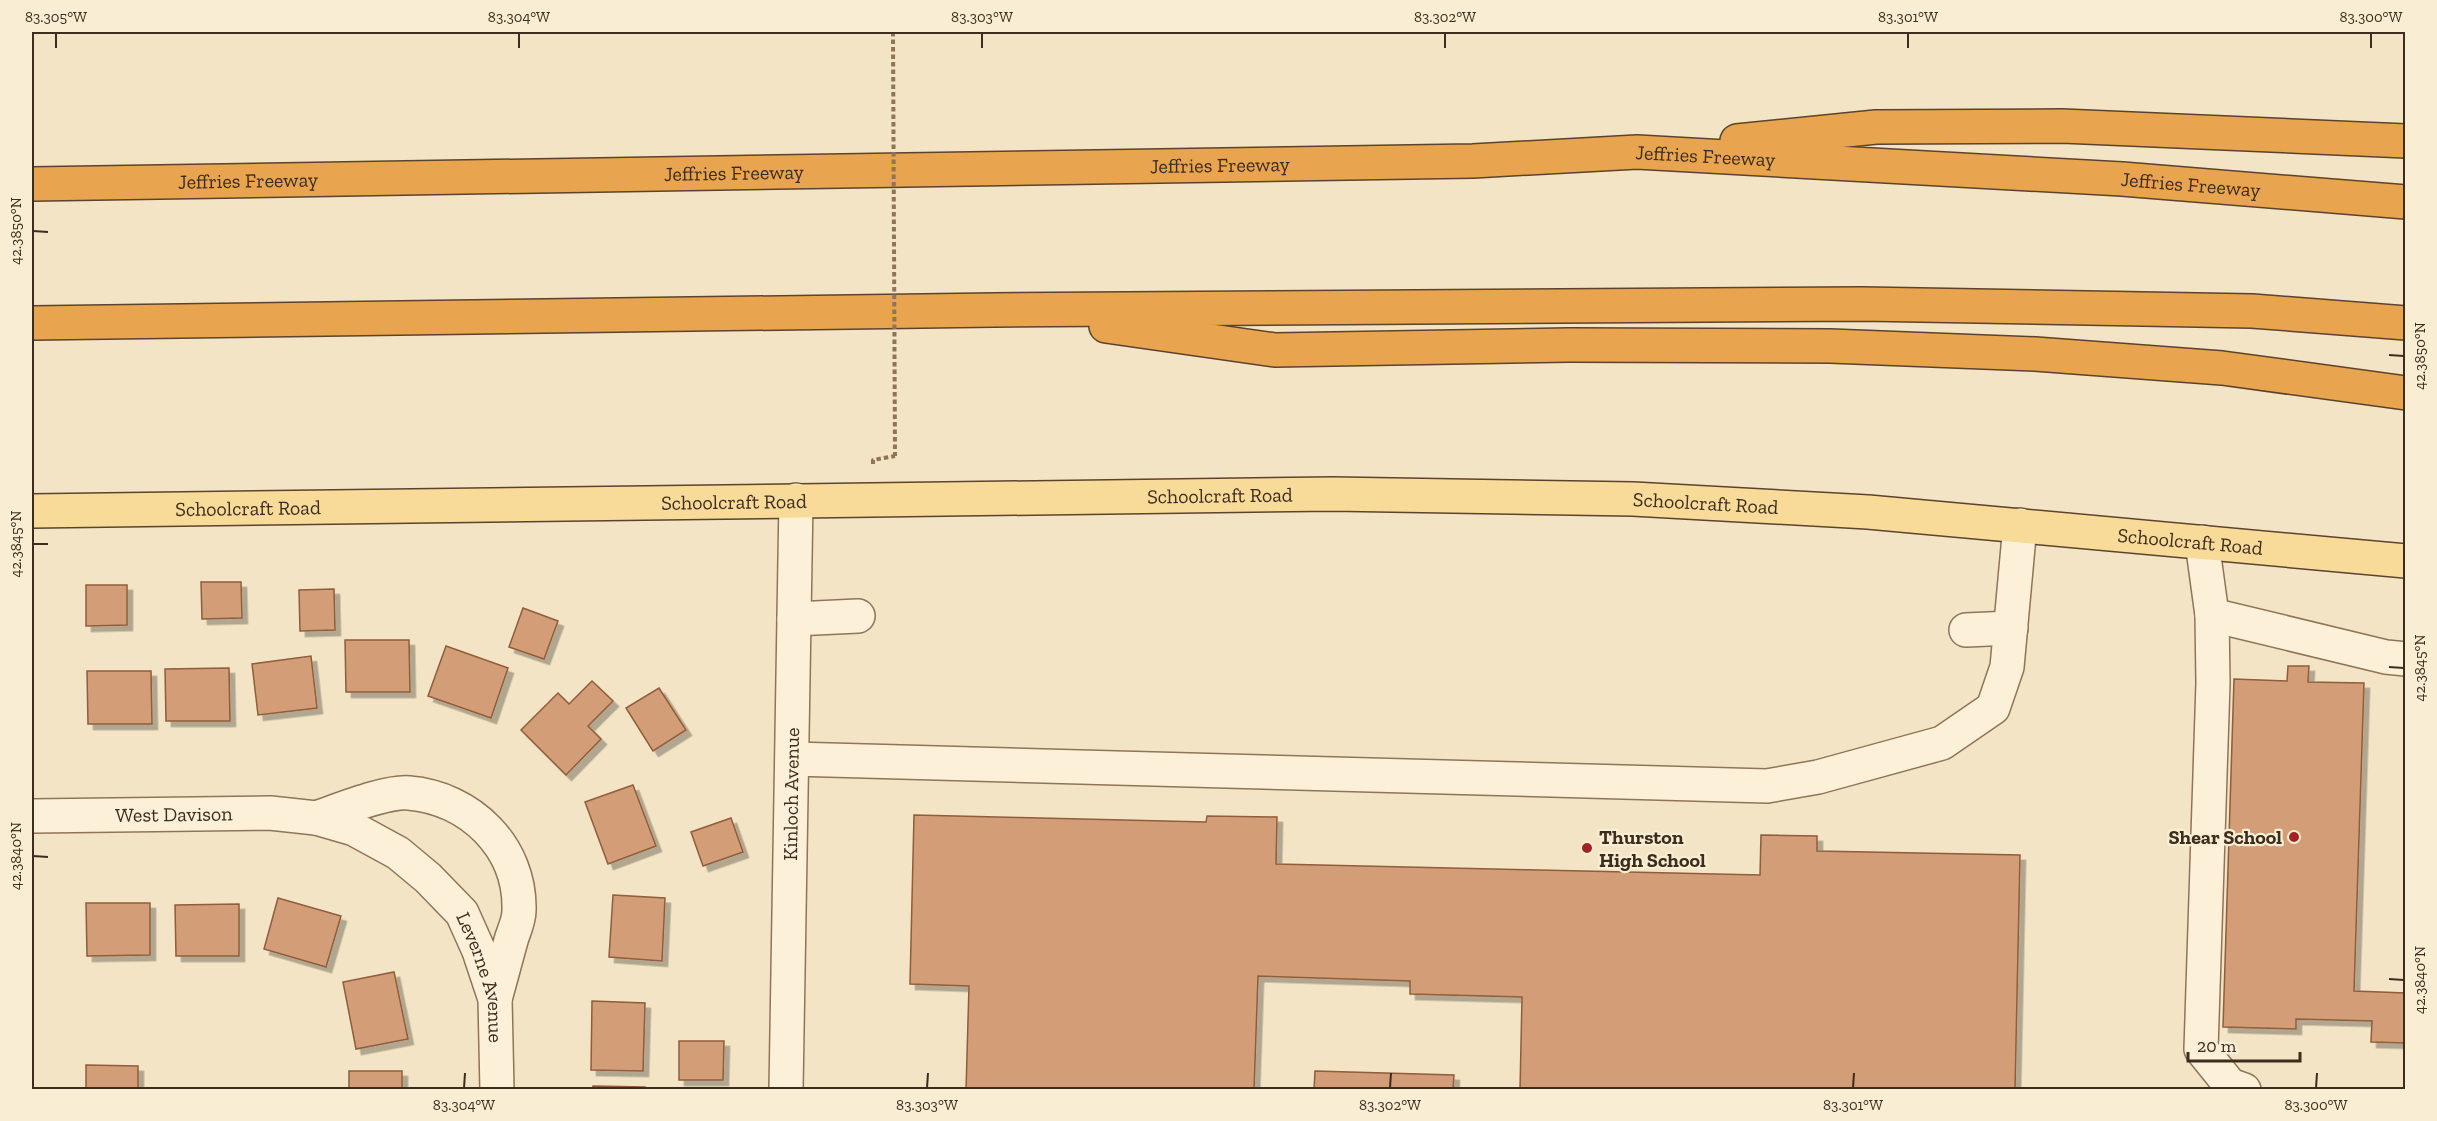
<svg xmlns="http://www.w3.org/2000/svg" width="2437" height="1121" font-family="'Zilla Slab',serif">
	<defs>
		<filter id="shadow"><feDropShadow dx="5.5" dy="5.5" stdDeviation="0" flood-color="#0004"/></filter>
	</defs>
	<rect width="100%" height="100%" fill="#f2e4c4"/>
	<g fill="#d39d77" stroke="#905d3c" stroke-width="1.5" filter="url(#shadow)">
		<polygon points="201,582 241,582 242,618 202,619"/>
		<polygon points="86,585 127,585 127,625 86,626"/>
		<polygon points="334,589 335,630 300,631 299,590"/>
		<polygon points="523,608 558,621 544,659 509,647"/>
		<polygon points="345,640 409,640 410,692 346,692"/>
		<polygon points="446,646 508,668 491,718 428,696"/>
		<polygon points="311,656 317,708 258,715 252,664"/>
		<polygon points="2288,666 2309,666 2308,682 2364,683 2354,991 2406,993 2406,1043 2371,1042 2372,1021 2296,1019 2296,1029 2223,1027 2234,679 2287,681"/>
		<polygon points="229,668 230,721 166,721 165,669"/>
		<polygon points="87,671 151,671 152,724 88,724"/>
		<polygon points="592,681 613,701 588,726 601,739 566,775 521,730 558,693 569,704"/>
		<polygon points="659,688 686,730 653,751 626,708"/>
		<polygon points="633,785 656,846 608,864 585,802"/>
		<polygon points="914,815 1206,822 1207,816 1277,817 1276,864 1760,875 1761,835 1817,836 1817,851 2020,855 2015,1090 1520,1090 1522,997 1410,994 1410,981 1258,976 1254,1090 966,1090 969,986 910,984"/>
		<polygon points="731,818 743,852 703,866 691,832"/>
		<polygon points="613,895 665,898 662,961 609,957"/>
		<polygon points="278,898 341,916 326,967 264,949"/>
		<polygon points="86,903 150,903 150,955 87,956"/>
		<polygon points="239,904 239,956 176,956 175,905"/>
		<polygon points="394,972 408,1039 356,1049 343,982"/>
		<polygon points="592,1001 645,1003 643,1071 591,1070"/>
		<polygon points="679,1041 724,1041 723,1080 679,1080"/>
		<polygon points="86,1065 138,1066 138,1090 86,1090"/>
		<rect x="349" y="1071" width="53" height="19"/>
		<polygon points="1315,1071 1454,1075 1453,1090 1314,1090"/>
		<polygon points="593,1086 645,1087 645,1090 592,1090"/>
	</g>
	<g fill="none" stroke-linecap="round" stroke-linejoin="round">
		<defs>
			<g id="minor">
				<polyline points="2202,542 2212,615 2213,683 2201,1049 2230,1085 2244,1090"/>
				<polyline points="2212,615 2386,657 2406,659"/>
				<polyline points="794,619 858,616"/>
				<polyline points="1966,630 2011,628"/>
				<polyline points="793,759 1767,786 1818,777 1942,743 1993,708 2007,667 2020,525"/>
				<path id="s1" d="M 32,816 L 270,813 L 316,818 L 354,829 L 398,853 L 428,878 L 462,913 L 479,951 L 495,999 L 497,1090"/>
				<path d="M 316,818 C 340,810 386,791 409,793 C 470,798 521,847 519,911 C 519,919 515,929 512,937 C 506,958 501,978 495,999"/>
				<path id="s2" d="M 786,1090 L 796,500"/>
			</g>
			<g id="major">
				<path id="s3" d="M 32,511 L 1333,494 L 1633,499 L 1868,512 L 2406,561"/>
			</g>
			<g id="highway">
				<polyline points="1737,141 1876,127 2062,126 2406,141"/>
				<path id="s4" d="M 32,184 L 1473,161 L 1637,152 L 2122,179 L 2406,202"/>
				<polyline points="32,323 994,310 1863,304 2252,311 2406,323"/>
				<polyline points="1106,326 1275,350 1569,345 1830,346 2035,354 2222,368 2406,393"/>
			</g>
		</defs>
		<use href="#minor" stroke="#8f7558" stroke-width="36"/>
		<use href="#major" stroke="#5c432d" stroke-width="36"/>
		<use href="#highway" stroke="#5c432d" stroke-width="36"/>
		<g stroke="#8f7558" stroke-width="4" stroke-dasharray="4.5 3" stroke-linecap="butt">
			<polyline points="893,32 894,32"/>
			<polyline points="873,464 873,460 895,456"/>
		</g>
		<use href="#minor" stroke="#fcf1d8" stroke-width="33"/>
		<use href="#major" stroke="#f8da99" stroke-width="33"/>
		<use href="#highway" stroke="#e8a44e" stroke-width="33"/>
		<polyline stroke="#8f7558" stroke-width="4" stroke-dasharray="4.5 3" stroke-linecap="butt" points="893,32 895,456"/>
	</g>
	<path fill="none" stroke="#3d2d1e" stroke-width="2" d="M 56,48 L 56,33M 519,48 L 519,33M 982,48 L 982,33M 1445,48 L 1445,33M 1908,48 L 1908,33M 2371,48 L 2371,33M 33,231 L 48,232M 2389,355 L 2404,356M 33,544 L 48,544M 2389,667 L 2404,668M 33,856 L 48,857M 2389,979 L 2404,980M 464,1088 L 465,1073M 927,1088 L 928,1073M 1390,1088 L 1391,1073M 1853,1088 L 1854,1073M 2316,1088 L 2317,1073"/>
	<g fill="#a32324" stroke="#f9eed4" stroke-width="2">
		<circle cx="2294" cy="837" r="6"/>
		<circle cx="1587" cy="848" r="6"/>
	</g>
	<g text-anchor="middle" stroke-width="4.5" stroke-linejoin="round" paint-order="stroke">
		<g font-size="20" fill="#3d2d1e" stroke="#f9eed4">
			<text dy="7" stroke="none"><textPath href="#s4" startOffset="1674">Jeffries Freeway</textPath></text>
			<text dy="7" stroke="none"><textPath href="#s4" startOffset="1188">Jeffries Freeway</textPath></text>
			<text dy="7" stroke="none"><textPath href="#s4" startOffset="702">Jeffries Freeway</textPath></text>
			<text dy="7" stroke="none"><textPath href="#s4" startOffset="216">Jeffries Freeway</textPath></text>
			<text dy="7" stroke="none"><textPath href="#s4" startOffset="2160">Jeffries Freeway</textPath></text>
			<text dy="7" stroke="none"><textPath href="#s3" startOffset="1188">Schoolcraft Road</textPath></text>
			<text dy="7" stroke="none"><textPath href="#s3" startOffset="702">Schoolcraft Road</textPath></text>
			<text dy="7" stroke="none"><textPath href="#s3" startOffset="1674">Schoolcraft Road</textPath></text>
			<text dy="7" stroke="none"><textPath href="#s3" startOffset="216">Schoolcraft Road</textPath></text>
			<text dy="7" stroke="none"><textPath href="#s3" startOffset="2160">Schoolcraft Road</textPath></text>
			<text dy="7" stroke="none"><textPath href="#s2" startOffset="296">Kinloch Avenue</textPath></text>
			<text dy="7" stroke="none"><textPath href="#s1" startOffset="142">West Davison</textPath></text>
			<text dy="7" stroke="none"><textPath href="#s1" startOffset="530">Leverne Avenue</textPath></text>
		</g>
		<g font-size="20" font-weight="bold" fill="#3d2d1e" stroke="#f9eed4" text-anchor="start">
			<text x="1599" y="844">Thurston<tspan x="1599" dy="23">High School</tspan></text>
			<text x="2282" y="844" text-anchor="end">Shear School</text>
		</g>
	</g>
	<rect width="2437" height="1121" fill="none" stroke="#f9eed4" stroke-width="66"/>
	<path d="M2188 1052v9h112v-9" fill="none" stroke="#3d2d1e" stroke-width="3"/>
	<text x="2197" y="1052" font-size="18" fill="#3d2d1e" stroke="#f9eed4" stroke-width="4.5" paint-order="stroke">20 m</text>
	<rect x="33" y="33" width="2371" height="1055" fill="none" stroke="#3d2d1e" stroke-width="2"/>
	<g font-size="15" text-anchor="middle" fill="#3d2d1e">
		<text x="56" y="22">83.305°W</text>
		<text x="519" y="22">83.304°W</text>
		<text x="982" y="22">83.303°W</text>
		<text x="1445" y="22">83.302°W</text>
		<text x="1908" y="22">83.301°W</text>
		<text x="2371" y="22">83.300°W</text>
		<text transform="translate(16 231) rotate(-90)" y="5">42.3850°N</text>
		<text transform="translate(2420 356) rotate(-90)" y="5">42.3850°N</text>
		<text transform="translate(16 544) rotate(-90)" y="5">42.3845°N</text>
		<text transform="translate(2420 668) rotate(-90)" y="5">42.3845°N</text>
		<text transform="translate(16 856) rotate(-90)" y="5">42.3840°N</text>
		<text transform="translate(2420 980) rotate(-90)" y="5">42.3840°N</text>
		<text x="464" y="1110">83.304°W</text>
		<text x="927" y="1110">83.303°W</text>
		<text x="1390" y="1110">83.302°W</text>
		<text x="1853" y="1110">83.301°W</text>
		<text x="2316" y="1110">83.300°W</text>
	</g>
</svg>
